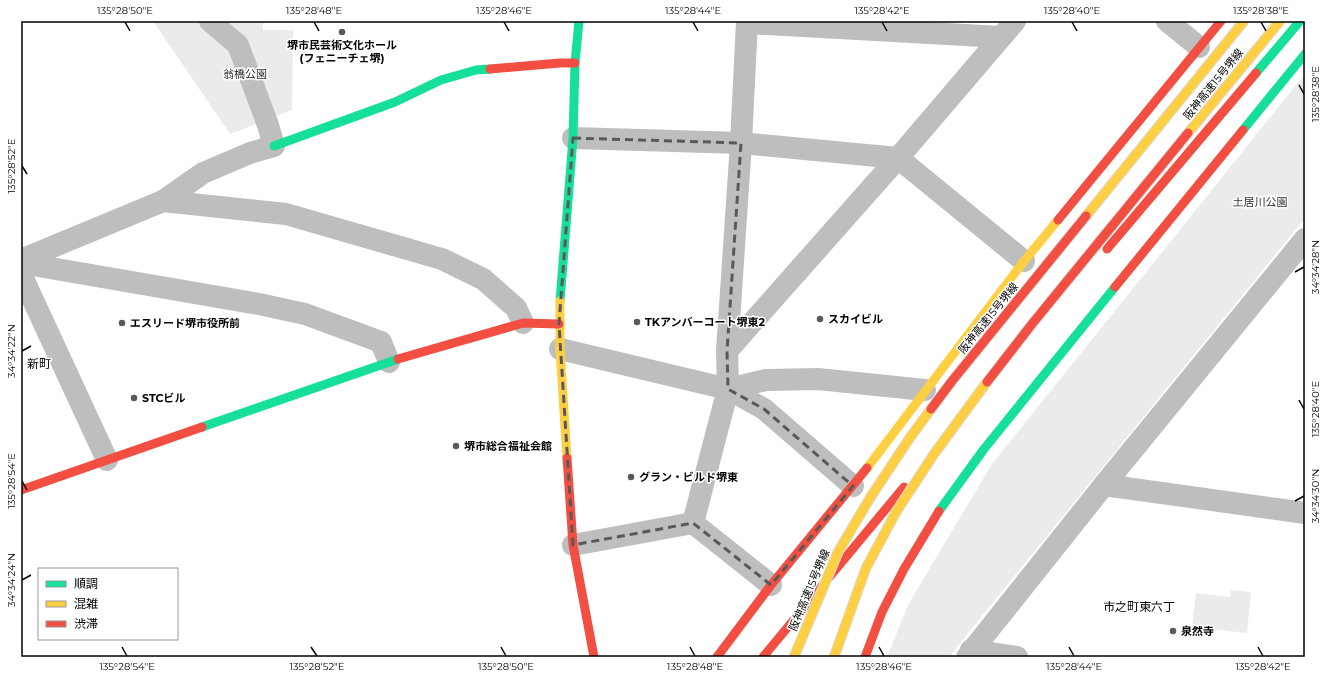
<svg xmlns="http://www.w3.org/2000/svg" width="1326" height="678" font-family="Montserrat,'Noto Sans JP',sans-serif">
	<rect width="100%" height="100%" fill="#fff"/>
	<g fill="#ebebeb">
		<polygon points="153,21 263,21 263,30 293,30 292,110 230,134"/>
		<polygon points="1305,74 1305,218 956,648 950,657 887,657 909,603 992,464"/>
		<polygon points="1231,590 1251,592 1247,633 1192,627 1196,593 1230,597"/>
	</g>
	<g fill="none" stroke-linecap="round" stroke-linejoin="round">
		<g stroke="#bebebe" stroke-width="22">
			<polyline points="747,21 741,143 727,351 728,389 693,523 771,585"/>
			<polyline points="1167,21 1199,47"/>
			<polyline points="747,23 1001,37"/>
			<polyline points="573,138 741,143 898,158 1024,261"/>
			<polyline points="163,201 286,214 442,259 483,279 516,308 523,323"/>
			<polyline points="1305,239 1104,485 1305,513"/>
			<polyline points="21,260 163,201 203,173 250,153 274,146 268,125 238,45 210,21"/>
			<polyline points="21,263 259,304 305,314 381,342 389,362"/>
			<polyline points="21,274 107,460"/>
			<polyline points="560,349 728,389 764,409 853,486"/>
			<polyline points="727,351 898,158 1015,21"/>
			<polyline points="728,389 766,380 818,379 925,390"/>
			<polyline points="573,545 693,523"/>
			<polyline points="971,650 1017,657"/>
			<polyline points="967,657 1104,485"/>
		</g>
		<g stroke="#16e098" stroke-width="9">
			<polyline points="1256,73 1300,21"/>
			<polyline points="1243,130 1305,54"/>
			<polyline points="274,146 395,102 441,80 476,70 490,69"/>
			<polyline points="560,301 573,138 575,63 579,21"/>
			<polyline points="202,427 398,359"/>
			<polyline points="939,511 984,449 1115,287"/>
		</g>
		<g stroke="#ffcf43" stroke-width="9">
			<polyline points="560,301 560,349 567,458"/>
			<polyline points="867,468 1024,261 1058,220"/>
		</g>
		<g stroke="#f24e42" stroke-width="9">
			<polyline points="490,69 560,63 575,63"/>
			<polyline points="1058,220 1221,21"/>
			<polyline points="1107,249 1256,73"/>
			<polyline points="1115,287 1243,130"/>
			<polyline points="398,359 523,323 559,324"/>
			<polyline points="567,458 573,545 594,657"/>
			<polyline points="21,490 202,427"/>
			<polyline points="717,657 771,585 867,468"/>
			<polyline points="763,657 904,487"/>
			<polyline points="865,657 882,612 904,569 939,511"/>
		</g>
		<defs>
			<g id="slow-bridge">
				<polyline points="1188,133 1280,21"/>
				<polyline points="1086,216 1244,21"/>
				<polyline points="794,657 838,552 870,498 909,439 931,409"/>
				<polyline points="834,657 866,568 896,512 934,454 987,382"/>
			</g>
			<g id="jam-bridge">
				<polyline points="987,382 1032,324 1188,133"/>
				<polyline points="931,409 952,381 1086,216"/>
			</g>
		</defs>
		<use href="#slow-bridge" stroke="#dbdbdb" stroke-width="11" stroke-linecap="butt"/>
		<use href="#jam-bridge" stroke="#dbdbdb" stroke-width="11" stroke-linecap="butt"/>
		<use href="#slow-bridge" stroke="#ffcf43" stroke-width="9"/>
		<use href="#jam-bridge" stroke="#f24e42" stroke-width="9"/>
	</g>
	<path fill="none" stroke="#595959" stroke-width="3" stroke-dasharray="8 5" stroke-linejoin="round" d="M 573,138 L 741,143 L 727,351 L 728,389 L 764,409 L 853,486 L 771,585 L 693,523 L 573,545 L 559,324 Z"/>
	<path fill="none" stroke="#000" stroke-width="1.5" d="M 125,22 L 130,31M 314,22 L 319,31M 504,22 L 509,31M 693,22 L 698,31M 882,22 L 887,31M 1072,22 L 1077,31M 1261,22 L 1266,31M 1299,85 L 1304,94M 22,166 L 27,174M 1295,272 L 1304,267M 22,351 L 31,346M 1299,400 L 1304,409M 22,481 L 27,490M 1295,501 L 1304,496M 22,580 L 31,575M 122,647 L 127,656M 311,647 L 317,656M 501,647 L 506,656M 690,647 L 695,656M 879,647 L 884,656M 1069,647 L 1074,656M 1258,647 L 1263,656"/>
	<g fill="#595959" stroke="#fff" stroke-width="1.5">
		<circle cx="342" cy="32" r="4"/>
		<circle cx="820" cy="319" r="4"/>
		<circle cx="637" cy="322" r="4"/>
		<circle cx="122" cy="323" r="4"/>
		<circle cx="134" cy="398" r="4"/>
		<circle cx="456" cy="446" r="4"/>
		<circle cx="631" cy="477" r="4"/>
		<circle cx="1173" cy="631" r="4"/>
	</g>
	<g text-anchor="middle" stroke-width="3" stroke-linejoin="round" paint-order="stroke">
		<g font-size="11" font-weight="bold" fill="#000" stroke="#fff" text-anchor="start">
			<text x="342" y="49" text-anchor="middle">堺市民芸術文化ホール<tspan x="342" dy="13">(フェニーチェ堺)</tspan></text>
			<text x="828" y="323">スカイビル</text>
			<text x="645" y="326">TKアンバーコート堺東2</text>
			<text x="130" y="327">エスリード堺市役所前</text>
			<text x="142" y="402">STCビル</text>
			<text x="464" y="450">堺市総合福祉会館</text>
			<text x="639" y="481">グラン・ビルド堺東</text>
			<text x="1181" y="635">泉然寺</text>
		</g>
		<g font-size="11" fill="#313131" stroke="#fff">
			<text x="245" y="78">翁橋公園</text>
			<text x="1260" y="206">土居川公園</text>
		</g>
		<g font-size="11" fill="#000" stroke="#fff">
			<text transform="translate(1213 84) rotate(-51)" y="4">阪神高速15号堺線</text>
			<text transform="translate(988 318) rotate(-51)" y="4">阪神高速15号堺線</text>
			<text transform="translate(809 590) rotate(-67)" y="4">阪神高速15号堺線</text>
		</g>
		<g font-size="12" fill="#000" stroke="#fff">
			<text x="39" y="368">新町</text>
			<text x="1139" y="611">市之町東六丁</text>
		</g>
	</g>
	<rect width="1326" height="678" fill="none" stroke="#ffffff" stroke-width="44"/>
	<rect x="38" y="568" width="140" height="72" fill="#ffffff" stroke="#999999"/>
	<rect x="46" y="581" width="20" height="6" fill="#16e098" stroke="#999999"/>
	<text x="74" y="588" font-size="12" fill="#000000">順調</text>
	<rect x="46" y="601" width="20" height="6" fill="#ffcf43" stroke="#999999"/>
	<text x="74" y="608" font-size="12" fill="#000000">混雑</text>
	<rect x="46" y="621" width="20" height="6" fill="#f24e42" stroke="#999999"/>
	<text x="74" y="628" font-size="12" fill="#000000">渋滞</text>
	<rect x="22" y="22" width="1282" height="634" fill="none" stroke="#000" stroke-width="1.5"/>
	<g font-size="10" text-anchor="middle" fill="#000">
		<text x="125" y="14">135°28'50"E</text>
		<text x="314" y="14">135°28'48"E</text>
		<text x="504" y="14">135°28'46"E</text>
		<text x="693" y="14">135°28'44"E</text>
		<text x="882" y="14">135°28'42"E</text>
		<text x="1072" y="14">135°28'40"E</text>
		<text x="1261" y="14">135°28'38"E</text>
		<text transform="translate(1315 94) rotate(-90)" y="4">135°28'38"E</text>
		<text transform="translate(11 166) rotate(-90)" y="4">135°28'52"E</text>
		<text transform="translate(1315 267) rotate(-90)" y="4">34°34'28"N</text>
		<text transform="translate(11 351) rotate(-90)" y="4">34°34'22"N</text>
		<text transform="translate(1315 409) rotate(-90)" y="4">135°28'40"E</text>
		<text transform="translate(11 481) rotate(-90)" y="4">135°28'54"E</text>
		<text transform="translate(1315 496) rotate(-90)" y="4">34°34'30"N</text>
		<text transform="translate(11 580) rotate(-90)" y="4">34°34'24"N</text>
		<text x="127" y="670">135°28'54"E</text>
		<text x="317" y="670">135°28'52"E</text>
		<text x="506" y="670">135°28'50"E</text>
		<text x="695" y="670">135°28'48"E</text>
		<text x="884" y="670">135°28'46"E</text>
		<text x="1074" y="670">135°28'44"E</text>
		<text x="1263" y="670">135°28'42"E</text>
	</g>
</svg>
